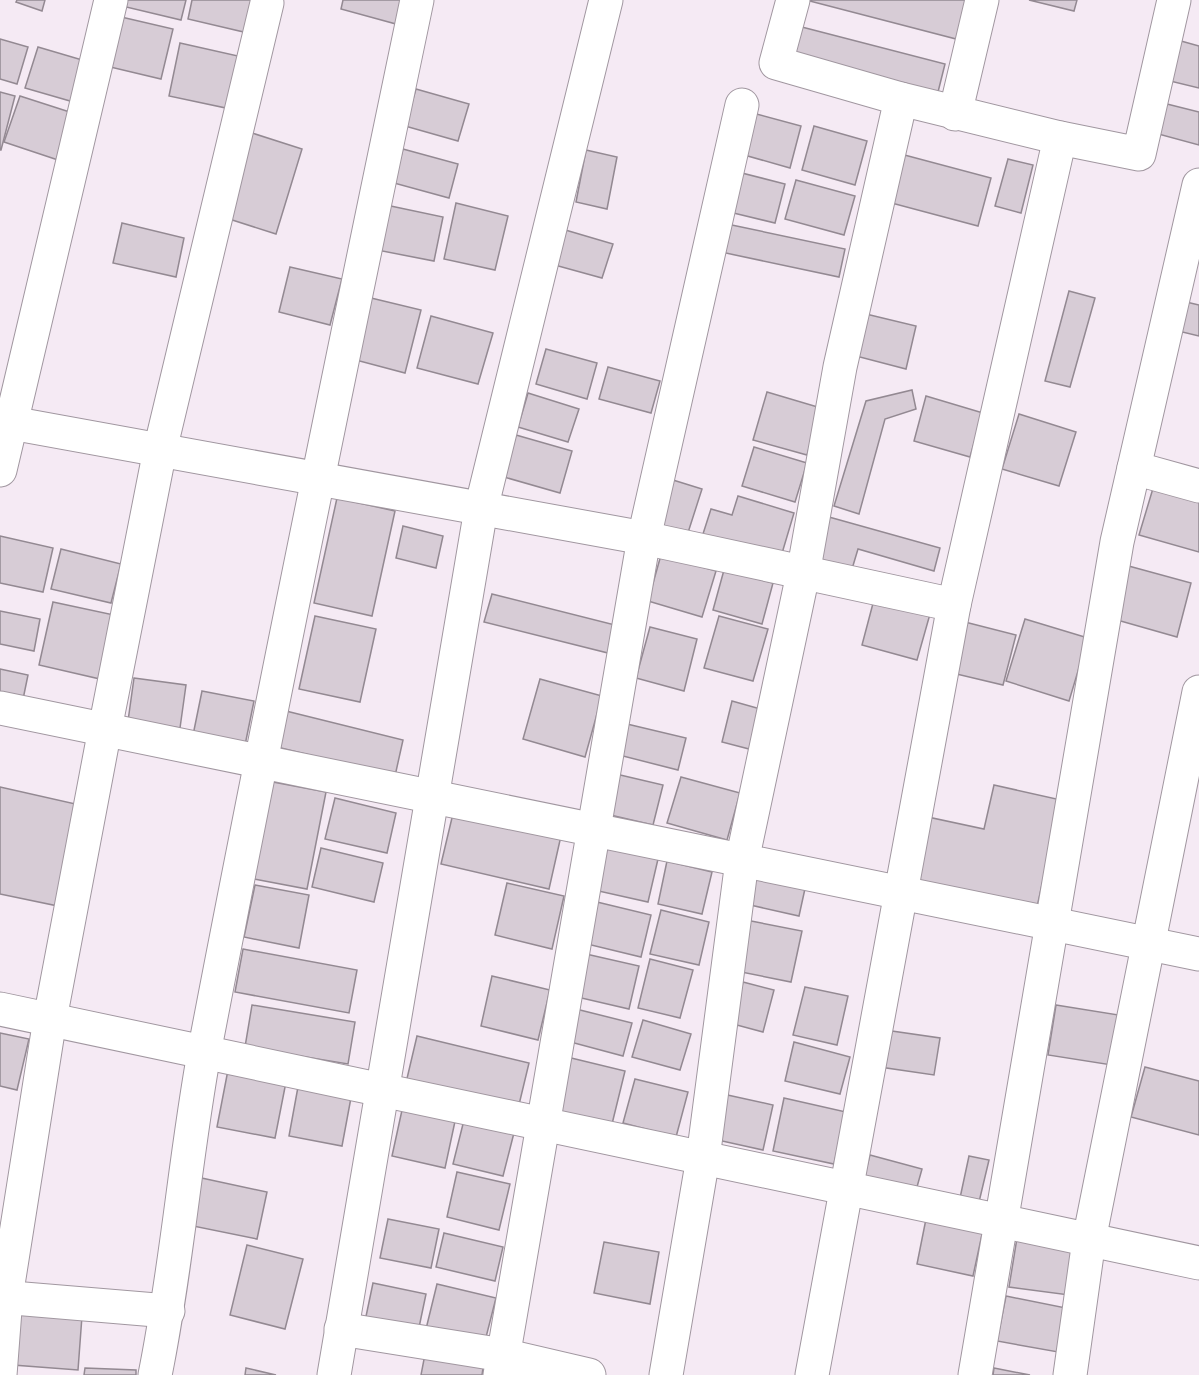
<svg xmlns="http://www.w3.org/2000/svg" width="1199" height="1375" font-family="'Source Sans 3',sans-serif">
	<rect width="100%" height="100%" fill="#f5eaf4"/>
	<g fill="#d7ccd6" stroke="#938992" stroke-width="1.5">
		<polygon points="17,0 45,0 42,11 16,2"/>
		<polygon points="123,0 186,0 181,20 122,6"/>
		<polygon points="192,0 255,0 248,33 188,19"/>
		<polygon points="343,0 403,0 396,24 341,9"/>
		<polygon points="806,0 971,0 960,40"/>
		<polygon points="1029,0 1077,0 1074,11"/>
		<polygon points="117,16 173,29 161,79 106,66"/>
		<polygon points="798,26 945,64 937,96 790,57"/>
		<polygon points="0,39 28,47 17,84 0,79"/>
		<polygon points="1181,41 1199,46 1199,88 1170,81"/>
		<polygon points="180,43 238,56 226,108 169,96"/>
		<polygon points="38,47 89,62 77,103 25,88"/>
		<polygon points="416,89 469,104 458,141 405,126"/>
		<polygon points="0,92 15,96 1,150 0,150"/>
		<polygon points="20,96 79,115 64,162 4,142"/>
		<polygon points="1159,102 1199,112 1199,145 1151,132"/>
		<polygon points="749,112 801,126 790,168 737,153"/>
		<polygon points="814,126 867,141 855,185 802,170"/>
		<polygon points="252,133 302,149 276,234 226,218"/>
		<polygon points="403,149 458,164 449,198 394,183"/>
		<polygon points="586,150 617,157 607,209 576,202"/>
		<polygon points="897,153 991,178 978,226 884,201"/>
		<polygon points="1008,159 1033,165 1021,213 995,206"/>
		<polygon points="734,171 785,184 775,223 725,211"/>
		<polygon points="796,180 855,196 844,235 785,219"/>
		<polygon points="456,203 508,216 495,270 444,259"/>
		<polygon points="386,205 443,217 434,261 377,250"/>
		<polygon points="122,223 184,238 176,277 113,263"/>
		<polygon points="727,224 845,249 839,277 721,252"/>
		<polygon points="562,229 613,244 602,278 551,264"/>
		<polygon points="290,267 342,279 330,325 279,312"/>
		<polygon points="1069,291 1095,298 1070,387 1045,381"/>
		<polygon points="367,297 421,310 405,373 352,359"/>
		<polygon points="1182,301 1199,305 1199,336 1174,330"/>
		<polygon points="866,314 916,326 906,369 856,356"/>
		<polygon points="431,316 493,333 478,384 417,368"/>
		<polygon points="546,349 597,363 587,399 536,384"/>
		<polygon points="608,367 660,381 651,413 599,399"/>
		<polygon points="912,390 916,409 885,419 859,514 834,506 866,401"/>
		<polygon points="767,392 821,408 807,455 753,440"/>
		<polygon points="528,393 579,409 568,442 518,427"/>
		<polygon points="926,396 983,413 970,457 914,441"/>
		<polygon points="1019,414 1076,432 1059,486 1002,469"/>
		<polygon points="516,435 572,451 560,493 504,477"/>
		<polygon points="754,447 807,463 795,502 742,486"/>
		<polygon points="673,480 702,489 685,542 656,533"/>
		<polygon points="1154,485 1199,498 1199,552 1139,535"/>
		<polygon points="738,496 794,513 780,560 702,537 711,509 732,515"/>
		<polygon points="337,498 395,511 372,616 314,603"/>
		<polygon points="829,517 940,548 934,571 858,549 849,579 814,569"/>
		<polygon points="403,526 443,536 436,568 396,558"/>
		<polygon points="0,536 53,548 43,592 0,583"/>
		<polygon points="61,549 121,564 111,603 51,589"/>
		<polygon points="661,555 716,571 702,617 648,601"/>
		<polygon points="1125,565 1191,583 1177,637 1110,618"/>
		<polygon points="724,570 773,583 762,624 713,610"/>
		<polygon points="876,592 932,607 917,660 862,645"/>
		<polygon points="492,594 615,625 608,653 484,622"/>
		<polygon points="53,602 114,615 100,679 39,665"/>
		<polygon points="0,611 40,619 34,651 0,644"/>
		<polygon points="315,616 376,629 360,702 299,689"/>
		<polygon points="719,616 768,629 753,681 704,668"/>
		<polygon points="1025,619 1088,638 1069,701 1006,681"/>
		<polygon points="961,621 1016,635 1003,685 948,672"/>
		<polygon points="650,627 697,639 684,691 636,678"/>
		<polygon points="0,669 28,675 21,709 0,704"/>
		<polygon points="134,678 186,685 180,728 128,721"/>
		<polygon points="540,679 602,696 585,757 523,739"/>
		<polygon points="202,691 254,701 244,750 192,740"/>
		<polygon points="732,701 764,710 753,750 722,742"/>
		<polygon points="286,711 403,740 395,776 277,747"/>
		<polygon points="627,724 686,738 678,770 619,755"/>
		<polygon points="616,774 663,785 653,825 606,814"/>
		<polygon points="681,777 740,793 727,840 667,823"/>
		<polygon points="273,782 326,792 307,889 254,879"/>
		<polygon points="994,785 1061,800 1037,907 908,878 923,816 984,829"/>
		<polygon points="0,787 80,805 58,906 0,894"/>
		<polygon points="335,798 396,813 387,853 325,839"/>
		<polygon points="456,801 563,827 549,889 441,864"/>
		<polygon points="604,846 658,859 648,902 594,890"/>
		<polygon points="321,848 383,863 374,902 312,887"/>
		<polygon points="667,861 712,872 702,914 658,904"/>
		<polygon points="757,874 806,884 799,916 750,905"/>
		<polygon points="507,883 564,896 552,949 495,935"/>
		<polygon points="255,885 309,895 299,948 244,937"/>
		<polygon points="597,902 651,915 641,957 587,944"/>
		<polygon points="661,910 709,922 699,965 650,954"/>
		<polygon points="746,920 802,931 791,982 736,971"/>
		<polygon points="243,949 357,970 349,1013 235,992"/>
		<polygon points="586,954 639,966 629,1009 577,997"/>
		<polygon points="650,959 693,970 680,1018 638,1008"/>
		<polygon points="492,976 550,990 538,1040 481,1026"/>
		<polygon points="743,982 774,990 763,1032 733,1024"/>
		<polygon points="805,987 848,996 837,1045 793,1035"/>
		<polygon points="252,1005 355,1022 348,1064 245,1047"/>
		<polygon points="1056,1005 1125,1016 1118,1066 1048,1055"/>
		<polygon points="572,1008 632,1023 623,1056 563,1040"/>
		<polygon points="643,1020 691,1034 680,1070 632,1057"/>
		<polygon points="878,1029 940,1038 934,1075 873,1066"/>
		<polygon points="0,1033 29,1039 17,1090 0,1086"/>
		<polygon points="417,1036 529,1063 517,1113 405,1087"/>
		<polygon points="794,1042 850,1057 840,1094 785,1081"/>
		<polygon points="563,1056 625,1071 612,1124 551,1109"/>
		<polygon points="1145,1067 1199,1081 1199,1135 1131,1117"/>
		<polygon points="228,1070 286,1082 275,1138 217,1127"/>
		<polygon points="300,1076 353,1087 342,1146 289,1136"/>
		<polygon points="635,1079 688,1092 676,1137 623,1123"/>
		<polygon points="723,1094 773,1105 763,1150 713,1139"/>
		<polygon points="784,1098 846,1112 834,1164 773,1151"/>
		<polygon points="404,1101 457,1112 445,1168 392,1156"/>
		<polygon points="466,1112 516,1125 503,1176 453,1164"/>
		<polygon points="870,1155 922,1169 915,1194 863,1181"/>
		<polygon points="969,1156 989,1160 979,1202 960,1198"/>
		<polygon points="457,1172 510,1184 499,1230 447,1217"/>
		<polygon points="197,1177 267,1192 257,1239 188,1225"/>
		<polygon points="388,1219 439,1229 431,1268 380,1258"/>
		<polygon points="926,1219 983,1230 973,1276 917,1264"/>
		<polygon points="1018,1232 1076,1240 1069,1295 1009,1287"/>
		<polygon points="444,1233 503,1247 495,1281 436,1267"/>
		<polygon points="604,1242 659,1252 650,1304 594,1293"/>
		<polygon points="247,1245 303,1259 285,1329 230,1315"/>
		<polygon points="373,1283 426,1294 417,1337 364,1326"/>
		<polygon points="437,1284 496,1298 484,1345 426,1329"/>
		<polygon points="1006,1296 1066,1308 1058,1352 997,1341"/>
		<polygon points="17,1311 82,1316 78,1370 13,1365"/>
		<polygon points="426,1349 484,1361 482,1375 421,1375"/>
		<polygon points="85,1368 136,1370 136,1375 84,1375"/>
		<polygon points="246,1368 276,1375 245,1375"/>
		<polygon points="994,1368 1030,1375 993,1375"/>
	</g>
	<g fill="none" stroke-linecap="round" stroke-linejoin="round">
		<defs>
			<g id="street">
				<polyline points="901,99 1060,138"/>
				<polyline points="955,114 982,0"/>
				<polyline points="0,421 644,538 954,605"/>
				<polyline points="1134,468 1199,486"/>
				<polyline points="0,470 111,0"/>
				<polyline points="0,708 1199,954"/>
				<polyline points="0,1009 1199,1263"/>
				<polyline points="0,1297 168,1311"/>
				<polyline points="341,1329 503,1355 589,1375"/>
				<polyline points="0,1375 6,1297 50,1019 105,729 160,450 267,3"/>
				<path d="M 155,1375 C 177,1267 185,1156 205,1048 C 272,698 344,349 417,0"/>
				<polyline points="334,1375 481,509 606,0"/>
				<polyline points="500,1375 644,538 742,105"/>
				<polyline points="666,1375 703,1158 742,861 803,574 840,367 901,99 776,63 793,0"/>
				<polyline points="812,1375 954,605 1060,138 1139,154 1174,0"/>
				<polyline points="975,1375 1117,542 1199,185"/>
				<polyline points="1070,1375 1089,1240 1199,692"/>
			</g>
		</defs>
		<use href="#street" stroke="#a197a0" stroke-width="35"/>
		<use href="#street" stroke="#fff" stroke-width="33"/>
	</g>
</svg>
